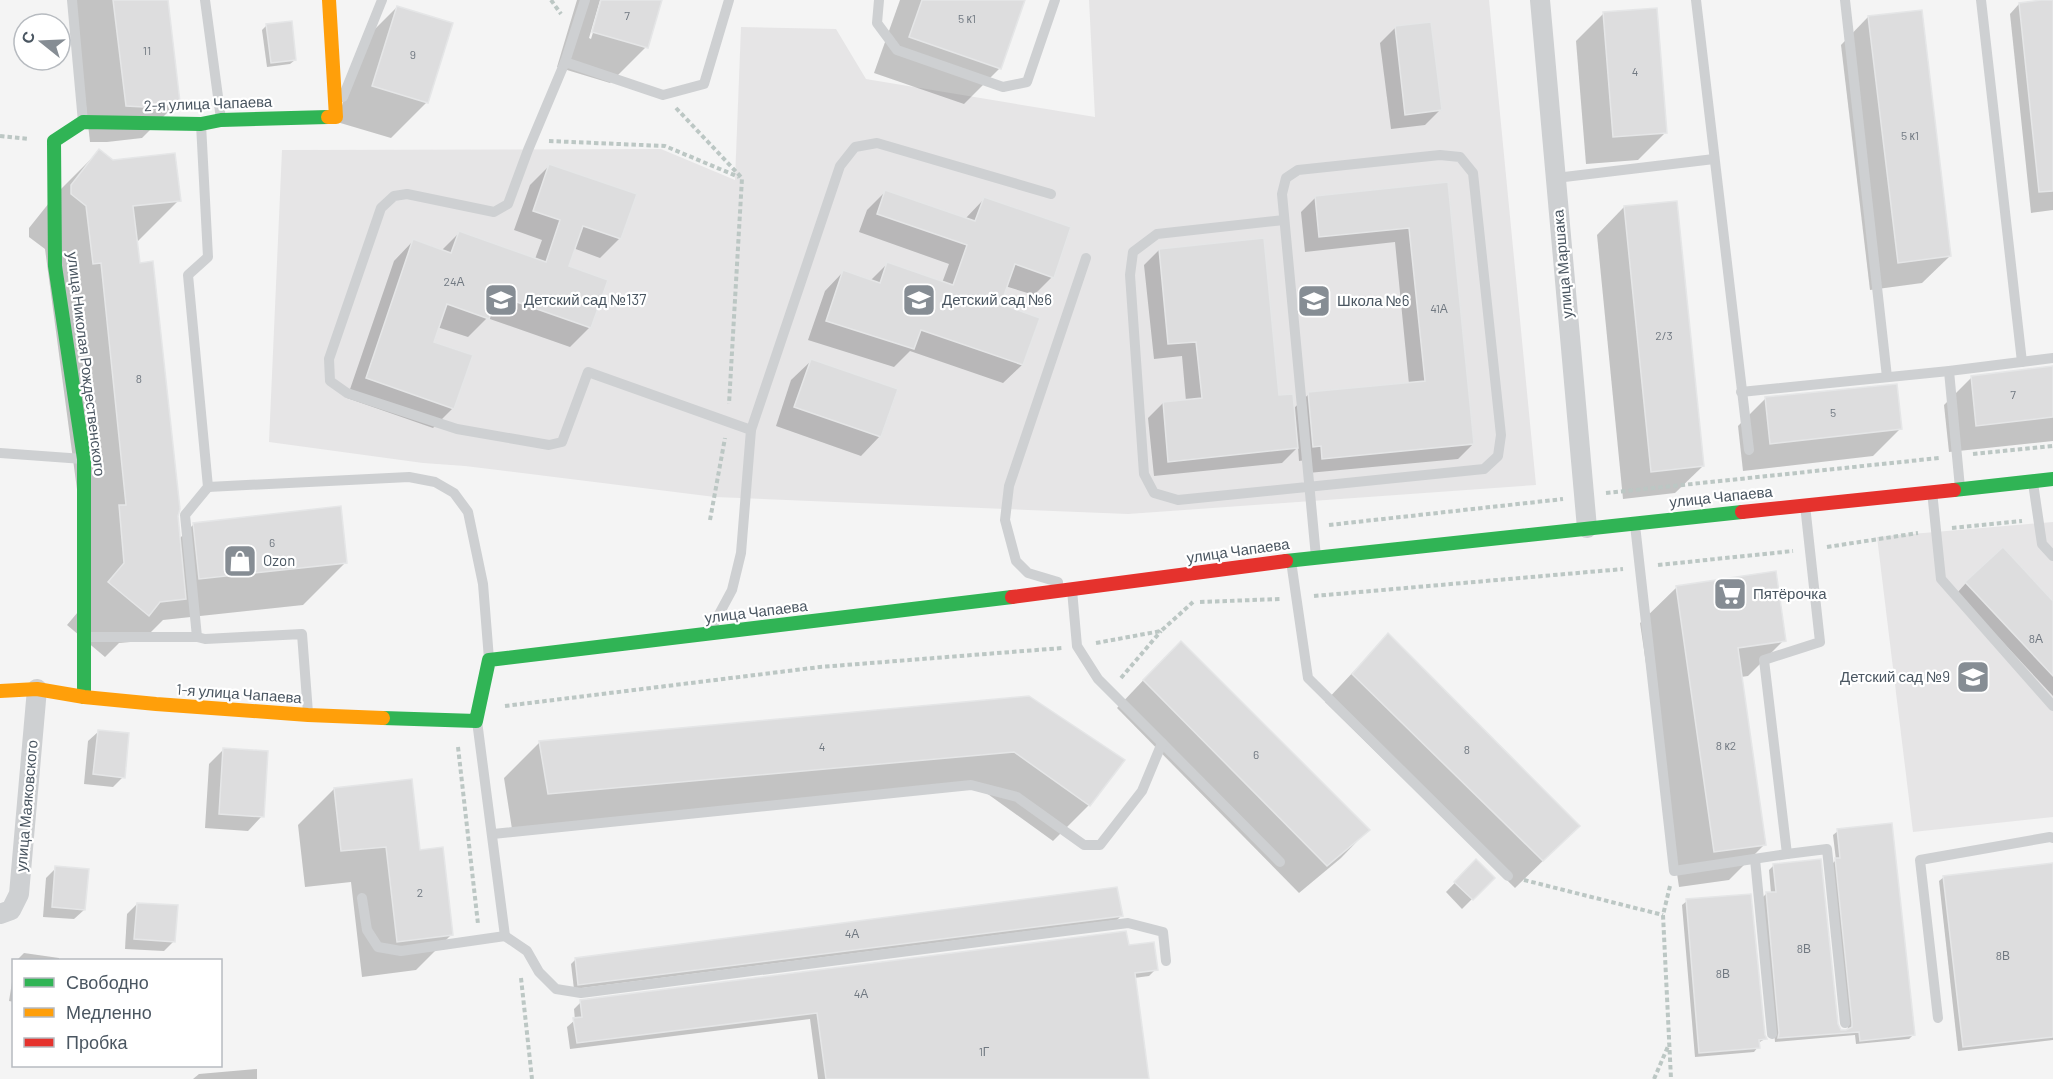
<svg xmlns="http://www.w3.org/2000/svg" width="2053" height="1079" font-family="Barlow,sans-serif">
	<rect width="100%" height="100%" fill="#f4f4f4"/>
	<g fill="#e6e5e6">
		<polygon points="1089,0 1489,0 1536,485 1128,514 715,497 465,466 423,463 269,442 282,150 661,149 735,180 741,27 836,29 866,79 1095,117"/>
		<polygon points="2053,522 2053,817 1913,832 1877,537"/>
	</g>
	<g fill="#0003">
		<polygon points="74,0 166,0 178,102 142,138 107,142 90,142"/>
		<polygon points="577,0 600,0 589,38 591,39 603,0 660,0 646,47 610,83 557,67"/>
		<polygon points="900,0 1023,0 1000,68 964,104 874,73"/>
		<polygon points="2053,0 2053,210 2031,213 2010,14 2019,4"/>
		<polygon points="397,7 427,102 391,138 337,122 361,43"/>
		<polygon points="1603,14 1666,132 1638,160 1586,164 1576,41"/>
		<polygon points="1868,17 1950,256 1922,283 1870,290 1841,45"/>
		<polygon points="267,25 295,60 290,64 267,67 262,30"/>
		<polygon points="1395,28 1440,110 1425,125 1391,129 1380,43"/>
		<polygon points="99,151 113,162 179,200 137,242 178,540 194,524 346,562 303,605 163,620 142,641 119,643 105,657 67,625 83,606 84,542 45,249 29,237 29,228 57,193"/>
		<polygon points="550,165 620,238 600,258 573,248 567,267 590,327 570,347 487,318 468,337 437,327 432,343 453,408 433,428 347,398 394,261 413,241 441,251 459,233 535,259 542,240 514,230 530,185"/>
		<polygon points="1447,184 1473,444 1458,459 1308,473 1306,460 1299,461 1298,447 1282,463 1154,476 1148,418 1163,403 1186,401 1182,356 1154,359 1144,265 1159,250 1278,397 1293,409 1309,394 1409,384 1395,242 1305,252 1301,212 1316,197"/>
		<polygon points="886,191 965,219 984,199 1052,277 1034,295 1005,286 999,305 1038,319 1022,365 1003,383 910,351 894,367 808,340 825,291 843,272 870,281 887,264 942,283 949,264 859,232 867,210"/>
		<polygon points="1624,207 1703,466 1675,493 1623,499 1597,235"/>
		<polygon points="811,361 880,436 861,456 776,426 791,380"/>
		<polygon points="2053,366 2053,441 1949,452 1944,405 1972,377"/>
		<polygon points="1765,399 1901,428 1873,456 1743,471 1738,426"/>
		<polygon points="1966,583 2053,603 2053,696 1957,593"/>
		<polygon points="1677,587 1784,640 1748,676 1741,677 1765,844 1729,880 1679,887 1640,623"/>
		<polygon points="1388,635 1551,853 1515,888 1325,702"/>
		<polygon points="1153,670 1368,830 1341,858 1299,893 1117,708"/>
		<polygon points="1028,698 1089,805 1053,841 978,787 512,829 504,778 540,742"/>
		<polygon points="98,732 123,777 113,787 84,784 88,741"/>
		<polygon points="224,749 262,816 248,831 205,828 209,764"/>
		<polygon points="334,789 419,852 452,934 416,970 362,977 351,882 305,887 298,825"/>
		<polygon points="1838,831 1914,1034 1909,1039 1856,1044 1855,1035 1775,1042 1762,898 1766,894 1771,893 1769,870 1774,865 1838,1029 1845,1032 1848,1030 1832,864 1836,860 1833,835"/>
		<polygon points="1476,861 1493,878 1462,909 1446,892"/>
		<polygon points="2053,865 2053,1040 1958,1051 1939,881 1944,877"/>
		<polygon points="56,868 84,910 74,919 43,917 46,878"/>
		<polygon points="1687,901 1765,1039 1758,1043 1758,1047 1754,1052 1695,1057 1682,905"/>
		<polygon points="137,904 174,941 164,951 125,949 127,914"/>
		<polygon points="1121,916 1117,920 574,989 571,964 575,960"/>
		<polygon points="1128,947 1156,969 1149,976 1134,978 1148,1079 818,1079 810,1019 570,1049 567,1027 575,1020 574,1009 581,1002"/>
		<polygon points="24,953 59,958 59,960 17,960"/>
		<polygon points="14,970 14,1002 9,1001"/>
		<polygon points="257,1069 257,1079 193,1079 199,1074"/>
	</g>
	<g fill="#ddddde" stroke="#e5e6e7" stroke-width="1.5">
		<polygon points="113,0 168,0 180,102 144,107 126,106"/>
		<polygon points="601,0 662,0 648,48 592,32"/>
		<polygon points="922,0 1025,0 1001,69 909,37"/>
		<polygon points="2041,0 2053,0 2053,191 2039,192 2019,3"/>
		<polygon points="397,6 453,23 428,103 372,86"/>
		<polygon points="1657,8 1667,133 1613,137 1603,12"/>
		<polygon points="1922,10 1951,256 1898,263 1868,16"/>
		<polygon points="292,21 296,60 271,63 266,24"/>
		<polygon points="1431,22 1442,110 1405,115 1395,26"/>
		<polygon points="99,149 113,160 175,153 181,201 133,206 140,263 153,261 180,509 178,516 186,599 160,602 149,616 108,582 124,563 119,505 126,505 101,263 93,264 86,206 71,194 71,185"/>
		<polygon points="549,164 637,194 621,239 583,226 569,266 608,280 591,328 497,295 489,319 447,304 434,342 473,355 454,409 366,378 413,239 451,253 459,231 546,262 560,220 533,211"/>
		<polygon points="1448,182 1474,444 1322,459 1321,446 1313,447 1308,392 1425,381 1409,228 1319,237 1315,196"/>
		<polygon points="885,190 975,221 984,197 1071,227 1054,278 1015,264 1001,304 1040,318 1023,365 921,330 914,349 826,321 843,270 880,283 887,262 953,285 967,245 877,214"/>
		<polygon points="1677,201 1704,466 1651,472 1624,206"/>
		<polygon points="1264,238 1279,395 1293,394 1298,448 1168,462 1163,402 1202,398 1196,342 1168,344 1159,249"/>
		<polygon points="811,359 898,389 881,437 794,407"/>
		<polygon points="2053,366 2053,417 1976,426 1971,376"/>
		<polygon points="1897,384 1902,429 1770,444 1765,397"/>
		<polygon points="341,506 347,563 199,579 193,523"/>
		<polygon points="2003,547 2053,601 2053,676 1965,582"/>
		<polygon points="1776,571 1786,641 1738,648 1766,845 1714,852 1676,586"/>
		<polygon points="1388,633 1580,826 1543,861 1352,674"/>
		<polygon points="1181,641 1370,830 1327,866 1143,680"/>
		<polygon points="1029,696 1125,760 1090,806 1014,752 548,794 539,741"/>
		<polygon points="98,730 129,733 125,778 93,774"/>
		<polygon points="223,748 268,751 264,817 219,814"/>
		<polygon points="412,779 420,850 443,847 453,935 397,942 386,847 341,851 334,788"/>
		<polygon points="1892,823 1915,1035 1860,1041 1859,1032 1778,1038 1779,1033 1766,892 1776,892 1773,864 1821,859 1838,1024 1841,1030 1846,1030 1852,1027 1852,1022 1835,858 1840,858 1837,829"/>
		<polygon points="1476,859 1495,878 1473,900 1454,882"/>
		<polygon points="2053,863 2053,1037 1963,1047 1943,876"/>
		<polygon points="55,866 89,869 85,910 52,907"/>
		<polygon points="1117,887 1123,916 578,985 575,958"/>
		<polygon points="1751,894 1765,1035 1767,1039 1759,1040 1760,1048 1699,1053 1686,899"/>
		<polygon points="137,903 178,905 175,942 134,939"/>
		<polygon points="1126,931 1129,945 1154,942 1158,970 1135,973 1149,1079 826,1079 817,1013 577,1043 573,1018 582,1017 580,1000"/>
	</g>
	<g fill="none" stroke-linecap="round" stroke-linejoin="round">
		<g stroke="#bcc7c4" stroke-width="4" stroke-dasharray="4.5 3" stroke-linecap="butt">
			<polyline points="551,0 561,14"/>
			<polyline points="676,108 742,178 729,404"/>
			<polyline points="0,136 29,139"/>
			<polyline points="549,141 665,146 739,177"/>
			<polyline points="1973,454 2053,446"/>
			<polyline points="1606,493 1939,458"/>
			<polyline points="710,520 725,438"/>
			<polyline points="1329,525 1563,499"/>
			<polyline points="1952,528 2022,521"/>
			<polyline points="1827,547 1918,533"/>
			<polyline points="1658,565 1793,551"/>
			<polyline points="1314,596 1623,569"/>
			<polyline points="1200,602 1280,599"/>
			<polyline points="1096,643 1161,631 1193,602"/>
			<polyline points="1121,678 1161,631"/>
			<polyline points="505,706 820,667 1062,648"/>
			<polyline points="458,747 478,924"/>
			<polyline points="1524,880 1663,915"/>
			<polyline points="1670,886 1663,915 1671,1079"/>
			<polyline points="521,978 532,1079"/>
			<polyline points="1654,1079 1669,1044"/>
		</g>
		<g stroke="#ced0d2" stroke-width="10">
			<polyline points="72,0 83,122"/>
			<polyline points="205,0 221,119"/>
			<polyline points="585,0 565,62 528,150 508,204 494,212 407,194 394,196 381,208 329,359 330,381 347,393 457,429 549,445 562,442 588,372 751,430 741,553 732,590 711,629"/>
			<polyline points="879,0 877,23 897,50 1003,87 1027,82 1055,0"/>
			<polyline points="1696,0 1749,450"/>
			<polyline points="1845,0 1887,377"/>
			<polyline points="1981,0 2022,362"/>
			<polyline points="565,62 663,95 704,84 729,0"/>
			<polyline points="343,97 382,0"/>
			<polyline points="1556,178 1714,159"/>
			<polyline points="1284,220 1157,234 1133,252 1130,275 1144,474 1154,493 1178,500 1484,469 1498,456 1501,435 1473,173 1460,157 1440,155 1298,170 1286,178 1282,194 1316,557"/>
			<polyline points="1949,371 1960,488"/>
			<polyline points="1741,392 1949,371 2053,358"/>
			<polyline points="751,430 840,166 855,147 877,143 1051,194"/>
			<polyline points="0,453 83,459"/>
			<polyline points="2033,483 2042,544 2053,556"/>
			<polyline points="208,487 409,477 435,482 454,493 468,512 483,584 489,659"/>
			<polyline points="1932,491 1941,579 2053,706"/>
			<polyline points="1635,525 1674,871 1787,854 1764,660 1820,642 1805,505"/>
			<polyline points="1291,561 1308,678 1508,876"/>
			<polyline points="1058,582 1028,573 1016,561 1005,520 1009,486 1086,258"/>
			<polyline points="86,637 197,637 185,515 208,487 188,275 208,257 201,124"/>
			<polyline points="197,637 205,639 302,634 308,713"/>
			<polyline points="1162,743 1280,862"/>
			<polyline points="493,834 971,785 1017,797 1084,845 1100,845 1142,791 1162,743 1098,679 1077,646 1072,590"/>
			<polyline points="1787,854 1827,849 1845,1023"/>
			<polyline points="1755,859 1772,1034"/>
			<polyline points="362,898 367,930 378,947 401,951 505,936 477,721"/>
			<polyline points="505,936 527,951 539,972 556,989 581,993 1128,923 1163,932 1166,961"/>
			<polyline points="1938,1018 1920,860 2050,837 2053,838"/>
		</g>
		<g stroke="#ced0d2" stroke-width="20">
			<polyline points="1540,0 1587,528"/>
			<polyline points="0,914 11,910 19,894 37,689"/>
		</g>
		<g stroke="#30b455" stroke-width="14">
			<polyline points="1954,490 2053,479"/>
			<polyline points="1286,561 1742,512"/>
			<polyline points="84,697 84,459 55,266 54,141 83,122 201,124 221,120 328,117"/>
			<polyline points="383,718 476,721 489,660 1012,597"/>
		</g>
		<g stroke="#ff9f0a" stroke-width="14">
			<polyline points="328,117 336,117 329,0"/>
			<polyline points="0,691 37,689 84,697 156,704 308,715 383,718"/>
		</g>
		<g stroke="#e5322d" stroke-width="14">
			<polyline points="1742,512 1954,490"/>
			<polyline points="1012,597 1286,561"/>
		</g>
	</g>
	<defs>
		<symbol id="school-square" viewBox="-11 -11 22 22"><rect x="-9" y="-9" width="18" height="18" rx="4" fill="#868d94" stroke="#fff"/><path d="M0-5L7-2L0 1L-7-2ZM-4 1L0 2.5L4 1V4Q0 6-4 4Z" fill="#fff"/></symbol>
		<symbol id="shop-square" viewBox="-11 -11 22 22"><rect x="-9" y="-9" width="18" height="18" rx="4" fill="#868d94" stroke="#fff"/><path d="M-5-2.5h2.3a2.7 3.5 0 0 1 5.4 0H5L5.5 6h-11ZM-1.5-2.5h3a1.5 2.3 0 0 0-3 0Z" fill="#fff"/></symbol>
		<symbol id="supermarket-square" viewBox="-11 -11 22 22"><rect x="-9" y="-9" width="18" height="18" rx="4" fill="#868d94" stroke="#fff"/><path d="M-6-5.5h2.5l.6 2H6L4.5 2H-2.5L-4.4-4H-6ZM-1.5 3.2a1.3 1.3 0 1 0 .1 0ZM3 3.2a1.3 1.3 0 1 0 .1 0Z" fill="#fff"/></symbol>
	</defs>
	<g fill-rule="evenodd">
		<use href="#school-square" x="482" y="281" width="38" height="38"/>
		<use href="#school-square" x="900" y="281" width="38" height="38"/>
		<use href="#school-square" x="1295" y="282" width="38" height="38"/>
		<use href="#shop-square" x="221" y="542" width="38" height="38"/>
		<use href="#supermarket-square" x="1711" y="575" width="38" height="38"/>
		<use href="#school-square" x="1954" y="658" width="38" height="38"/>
	</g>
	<g text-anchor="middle" stroke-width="4.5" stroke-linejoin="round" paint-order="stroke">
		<g font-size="12" fill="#707881">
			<text x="627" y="20">7</text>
			<text x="967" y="23">5 к1</text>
			<text x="147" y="55">11</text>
			<text x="413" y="59">9</text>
			<text x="1635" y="76">4</text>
			<text x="1910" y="140">5 к1</text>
			<text x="454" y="286">24А</text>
			<text x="1439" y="313">41А</text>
			<text x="1664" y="340">2/3</text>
			<text x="139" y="383">8</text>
			<text x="2013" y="399">7</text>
			<text x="1833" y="417">5</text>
			<text x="272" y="547">6</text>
			<text x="2036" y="643">8А</text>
			<text x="1726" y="750">8 к2</text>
			<text x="822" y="751">4</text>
			<text x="1467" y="754">8</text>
			<text x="1256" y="759">6</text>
			<text x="420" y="897">2</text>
			<text x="852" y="938">4А</text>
			<text x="1804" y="953">8В</text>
			<text x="2003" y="960">8В</text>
			<text x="1723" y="978">8В</text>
			<text x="861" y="998">4А</text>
			<text x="984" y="1056">1Г</text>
		</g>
		<g font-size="15" fill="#4a5661" stroke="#fff">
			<text transform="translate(208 104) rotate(-2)" y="5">2-я улица Чапаева</text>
			<text transform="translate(1563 264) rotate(-95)" y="5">улица Маршака</text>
			<text transform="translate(86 364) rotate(83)" y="5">улица Николая Рождественского</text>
			<text transform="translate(1721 497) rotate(-6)" y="5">улица Чапаева</text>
			<text transform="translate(1238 551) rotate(-8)" y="5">улица Чапаева</text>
			<text transform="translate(756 612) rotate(-7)" y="5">улица Чапаева</text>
			<text transform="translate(239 694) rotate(4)" y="5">1-я улица Чапаева</text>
			<text transform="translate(27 806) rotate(-85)" y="5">улица Маяковского</text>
		</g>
		<g font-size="15" fill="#4a5661" stroke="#fff" text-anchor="start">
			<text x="524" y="305">Детский сад №137</text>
			<text x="942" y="305">Детский сад №6</text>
			<text x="1337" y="306">Школа №6</text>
			<text x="263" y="566">Ozon</text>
			<text x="1753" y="599">Пятёрочка</text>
			<text x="1950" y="682" text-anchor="end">Детский сад №9</text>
		</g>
	</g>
	<rect x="12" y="959" width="210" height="108" fill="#ffffff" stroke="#b7bbc0" stroke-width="1.5"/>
	<rect x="24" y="978" width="30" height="9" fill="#30b455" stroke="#b7bbc0" stroke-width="1.5"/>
	<text x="66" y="989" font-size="18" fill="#4a5661">Свободно</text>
	<rect x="24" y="1008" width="30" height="9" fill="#ff9f0a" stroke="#b7bbc0" stroke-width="1.5"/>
	<text x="66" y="1019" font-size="18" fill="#4a5661">Медленно</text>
	<rect x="24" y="1038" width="30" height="9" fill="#e5322d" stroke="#b7bbc0" stroke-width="1.5"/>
	<text x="66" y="1049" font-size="18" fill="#4a5661">Пробка</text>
	<g transform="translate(42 42) rotate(288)"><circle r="28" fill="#ffffff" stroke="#b7bbc0" stroke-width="1.5"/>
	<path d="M0-4.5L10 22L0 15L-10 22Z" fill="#868d94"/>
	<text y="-9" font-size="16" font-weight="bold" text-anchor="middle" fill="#4a5661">С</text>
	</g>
</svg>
